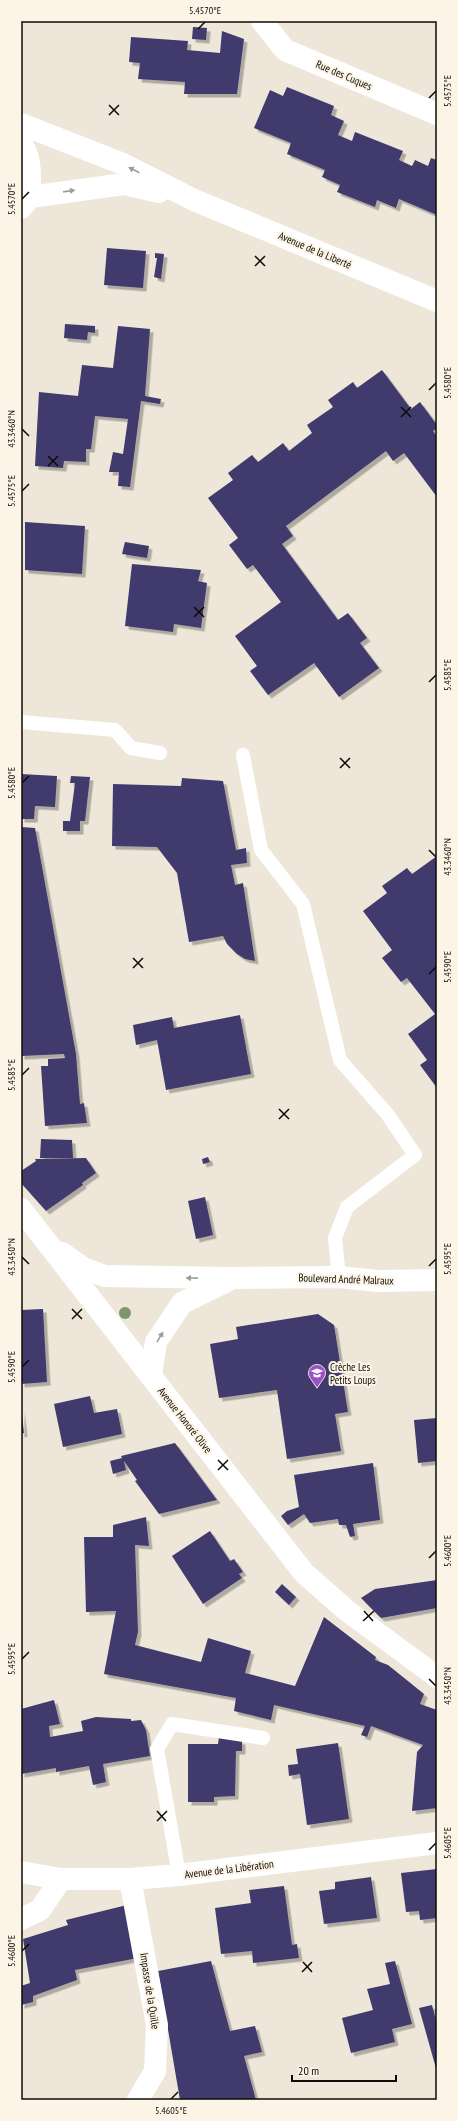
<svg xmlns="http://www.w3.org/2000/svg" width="458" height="2121" font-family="'PT Sans Narrow',sans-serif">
	<defs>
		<filter id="shadow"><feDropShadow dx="3.5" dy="3.5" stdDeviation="0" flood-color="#0004"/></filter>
	</defs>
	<rect width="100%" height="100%" fill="#eee7d9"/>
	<g fill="#403a6c" filter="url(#shadow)">
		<polygon points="193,27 207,28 206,40 192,39"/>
		<polygon points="222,31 244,39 237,94 184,94 185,82 138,79 140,63 129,62 131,37 188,41 187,50 220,53"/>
		<polygon points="287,87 334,106 331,115 344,121 338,135 352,141 355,132 403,151 399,160 412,166 415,160 428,166 431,158 437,160 437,215 399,199 396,208 377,200 375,207 337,192 340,185 322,177 325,170 287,154 291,143 254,128 270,90 283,96"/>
		<polygon points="107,248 146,251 143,288 104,285"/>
		<polygon points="155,253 164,254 161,279 154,277 157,258 155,258"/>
		<polygon points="65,324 95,326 95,333 88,332 87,340 64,338"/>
		<polygon points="118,326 150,329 145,396 161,399 160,404 141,401 130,487 118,486 119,472 109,472 113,452 123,454 128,419 95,416 91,449 86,449 86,462 64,461 63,468 35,466 39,392 78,396 82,365 113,368"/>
		<polygon points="382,370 411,409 420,402 437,425 437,428 433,431 437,437 437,497 404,453 393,461 386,451 286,526 293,536 282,544 338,620 348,613 367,638 360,643 379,668 339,697 314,663 268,695 250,671 257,666 235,636 281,602 253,565 247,569 229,545 238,538 208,498 233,480 228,473 252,455 258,462 283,443 289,451 312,433 307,425 333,407 328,400 353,382 357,388"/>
		<polygon points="25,522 85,526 82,574 25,570"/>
		<polygon points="125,542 149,546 147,558 122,554"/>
		<polygon points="132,564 201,570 198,581 207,583 201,628 174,624 173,632 125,626"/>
		<polygon points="21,774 57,776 55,807 35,806 34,819 21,819"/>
		<polygon points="71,776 90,777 85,821 80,821 80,831 63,831 63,821 70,821 75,783 70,783"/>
		<polygon points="182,778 223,781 236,850 246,848 247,863 231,865 235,885 243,883 255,961 245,959 237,954 227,944 223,936 189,942 177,873 157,847 112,846 113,784 181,786"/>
		<polygon points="21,827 35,828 76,1054 80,1104 84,1103 87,1123 45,1126 41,1066 48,1066 48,1059 65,1058 64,1054 21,1056"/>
		<polygon points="437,856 436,957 437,1088 420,1065 427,1060 408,1034 435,1014 407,978 401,982 382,958 392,950 363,911 387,893 382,886 407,868 412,874"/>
		<polygon points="240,1015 251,1074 166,1090 157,1040 136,1045 133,1025 172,1017 174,1028"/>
		<polygon points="41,1139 72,1140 73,1158 40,1158"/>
		<polygon points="208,1157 210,1162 203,1164 202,1159"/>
		<polygon points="86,1158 96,1173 82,1183 83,1185 46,1211 21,1183 21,1171 36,1161 35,1159"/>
		<polygon points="205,1197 213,1235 196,1239 188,1201"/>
		<polygon points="43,1309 47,1382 21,1384 21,1310"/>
		<polygon points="318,1314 334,1325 348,1412 335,1414 341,1451 287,1459 277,1390 219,1398 210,1344 238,1339 236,1327"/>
		<polygon points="90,1396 94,1413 117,1409 122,1434 63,1447 54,1404"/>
		<polygon points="21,1408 24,1433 21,1434"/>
		<polygon points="437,1418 437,1461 418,1463 414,1420"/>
		<polygon points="175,1443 217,1500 159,1514 135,1481 137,1480 124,1461 126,1470 113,1474 110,1461 122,1458 121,1456"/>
		<polygon points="373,1463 380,1520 353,1524 355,1536 350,1537 346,1525 339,1525 338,1519 310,1523 304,1514 288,1525 281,1516 287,1511 299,1507 294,1475"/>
		<polygon points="146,1517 149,1546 135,1545 138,1632 135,1645 201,1662 208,1638 251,1651 245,1673 295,1686 324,1617 376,1657 375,1660 388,1665 424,1694 420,1704 437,1710 437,1808 412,1811 417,1752 423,1745 371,1726 367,1737 361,1735 365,1726 274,1705 271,1720 234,1711 236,1698 104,1674 116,1611 86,1612 84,1537 113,1537 113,1525"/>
		<polygon points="210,1531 230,1561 234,1559 243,1572 239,1574 242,1578 203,1604 172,1556"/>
		<polygon points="437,1580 437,1608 381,1618 361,1598 375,1589"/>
		<polygon points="282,1584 296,1597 289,1605 275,1592"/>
		<polygon points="54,1700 60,1724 49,1726 50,1737 83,1731 81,1721 96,1717 131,1719 131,1721 141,1720 146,1730 150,1756 103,1764 106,1782 93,1785 89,1766 56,1772 56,1768 21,1774 21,1709"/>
		<polygon points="219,1737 242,1741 242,1751 236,1751 235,1796 214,1797 214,1802 188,1802 188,1744 218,1744"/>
		<polygon points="338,1743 349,1819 307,1825 300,1774 289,1776 288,1765 298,1764 296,1749"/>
		<polygon points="437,1869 437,1918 420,1920 419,1911 406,1912 401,1873"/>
		<polygon points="371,1877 377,1918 324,1924 319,1891 335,1889 335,1882"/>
		<polygon points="284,1886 292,1945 297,1944 299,1958 253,1963 252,1951 221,1954 215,1908 251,1903 249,1890"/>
		<polygon points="127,1905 138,1958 75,1970 77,1980 33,1996 33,2002 21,2005 21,1986 30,1983 23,1939 68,1925 66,1920"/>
		<polygon points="211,1961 230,2031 255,2026 262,2052 244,2056 256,2100 180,2100 158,1971"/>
		<polygon points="395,1961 412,2024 392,2029 395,2042 351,2053 342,2018 373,2010 367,1989 390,1984 385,1963"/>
		<polygon points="432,2005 437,2024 437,2072 419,2008"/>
	</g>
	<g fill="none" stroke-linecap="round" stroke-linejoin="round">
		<g stroke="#fff" stroke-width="14">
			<polyline points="21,722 115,730 131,748 160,753"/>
			<polyline points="243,755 261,850 303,904 340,1060 388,1115 415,1155 347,1207 335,1238 339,1277"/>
			<polyline points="179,1875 157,1749 172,1724 263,1738"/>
		</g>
		<g stroke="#fff" stroke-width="22">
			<polyline points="262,21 285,50 437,114"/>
			<polyline points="21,124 123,164 194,200 437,301"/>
			<polyline points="30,197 124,184 159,192"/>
			<polyline points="21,1209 304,1573 346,1610 437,1677"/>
			<polyline points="62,1253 83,1268 105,1276 231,1278 339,1277 378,1281 437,1280"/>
			<polyline points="151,1375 156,1342 182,1303 229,1280"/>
			<polyline points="130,1879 157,2025 155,2071 138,2100"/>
			<polyline points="21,1919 40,1910 61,1879"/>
		</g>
		<g stroke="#fff" stroke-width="22">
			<path d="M 21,143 C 32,157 30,180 30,197 L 21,208"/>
			<polyline points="21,1872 61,1879 130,1879 179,1875 437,1843"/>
		</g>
	</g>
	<circle fill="#7d976c" cx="125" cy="1313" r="6"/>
	<defs><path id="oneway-solid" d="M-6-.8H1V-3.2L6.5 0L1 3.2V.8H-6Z"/></defs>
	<g fill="#9e9d9c">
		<use href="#oneway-solid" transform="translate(134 170) rotate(-153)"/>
		<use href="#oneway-solid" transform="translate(69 191) rotate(-8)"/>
		<use href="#oneway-solid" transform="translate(192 1278) rotate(-179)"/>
		<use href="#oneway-solid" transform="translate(160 1337) rotate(-59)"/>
	</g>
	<path fill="none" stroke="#0d0b07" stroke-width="1.5" d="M 198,29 L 205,22M 429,98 L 436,91M 109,105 L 119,115M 109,115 L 119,105M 22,199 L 29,192M 255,256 L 265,266M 255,266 L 265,256M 429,390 L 436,383M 401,407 L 411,417M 401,417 L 411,407M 22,429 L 29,436M 48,456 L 58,466M 48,466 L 58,456M 22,491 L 29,484M 194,607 L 204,617M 194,617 L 204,607M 429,682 L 436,675M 340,758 L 350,768M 340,768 L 350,758M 22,783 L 29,776M 429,850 L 436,857M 133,958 L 143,968M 133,968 L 143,958M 429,974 L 436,967M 22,1075 L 29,1068M 279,1109 L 289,1119M 279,1119 L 289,1109M 22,1257 L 29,1264M 429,1266 L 436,1259M 72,1309 L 82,1319M 72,1319 L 82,1309M 22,1367 L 29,1360M 218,1460 L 228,1470M 218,1470 L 228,1460M 429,1558 L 436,1551M 364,1611 L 373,1621M 363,1621 L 374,1611M 22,1659 L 29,1652M 429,1679 L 436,1686M 157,1811 L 166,1821M 157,1821 L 167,1811M 429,1850 L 436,1843M 22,1951 L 29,1944M 303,1962 L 312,1972M 302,1972 L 312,1962M 171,2099 L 178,2092"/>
	<defs>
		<symbol id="school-pin" viewBox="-11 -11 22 30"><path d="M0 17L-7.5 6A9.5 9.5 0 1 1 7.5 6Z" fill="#9a53c7" stroke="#fcf4e6"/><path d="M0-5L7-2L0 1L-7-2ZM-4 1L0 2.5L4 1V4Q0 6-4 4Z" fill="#fff"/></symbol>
	</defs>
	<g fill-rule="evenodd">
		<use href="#school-pin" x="307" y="1363" width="20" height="27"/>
	</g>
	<g text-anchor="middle" stroke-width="4" stroke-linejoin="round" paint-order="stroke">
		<g font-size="11" fill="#0d0b07" stroke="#fcf4e6">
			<text transform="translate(344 75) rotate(23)" y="4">Rue des Cuques</text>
			<text transform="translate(315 250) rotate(23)" y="4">Avenue de la Liberté</text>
			<text transform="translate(346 1279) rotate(2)" y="4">Boulevard André Malraux</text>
			<text transform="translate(185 1420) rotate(52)" y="4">Avenue Honoré Olive</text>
			<text transform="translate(229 1869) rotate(-7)" y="4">Avenue de la Libération</text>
			<text transform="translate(150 1991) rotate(81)" y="4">Impasse de la Quille</text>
		</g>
		<g font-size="11" fill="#0d0b07" stroke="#fcf4e6" text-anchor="start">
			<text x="330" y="1371">Crèche Les<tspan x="330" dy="13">Petits Loups</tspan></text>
		</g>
	</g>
	<rect width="458" height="2121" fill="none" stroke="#fcf4e6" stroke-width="44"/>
	<path d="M292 2075v6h104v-6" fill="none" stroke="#0d0b07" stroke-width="2"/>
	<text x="298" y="2075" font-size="12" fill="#0d0b07" stroke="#fcf4e6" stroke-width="3" paint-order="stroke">20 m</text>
	<rect x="22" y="22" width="414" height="2077" fill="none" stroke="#0d0b07" stroke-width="1.5"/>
	<g font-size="10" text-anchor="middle" fill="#0d0b07">
		<text x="205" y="14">5.4570°E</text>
		<text transform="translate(447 91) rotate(-90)" y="4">5.4575°E</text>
		<text transform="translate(11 199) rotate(-90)" y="4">5.4570°E</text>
		<text transform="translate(447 383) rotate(-90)" y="4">5.4580°E</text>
		<text transform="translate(11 429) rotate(-90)" y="4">43.3460°N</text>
		<text transform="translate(11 491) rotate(-90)" y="4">5.4575°E</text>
		<text transform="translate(447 675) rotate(-90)" y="4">5.4585°E</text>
		<text transform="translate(11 783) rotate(-90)" y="4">5.4580°E</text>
		<text transform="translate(447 857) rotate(-90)" y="4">43.3460°N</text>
		<text transform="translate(447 967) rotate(-90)" y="4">5.4590°E</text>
		<text transform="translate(11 1075) rotate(-90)" y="4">5.4585°E</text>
		<text transform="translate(11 1257) rotate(-90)" y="4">43.3450°N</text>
		<text transform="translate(447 1259) rotate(-90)" y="4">5.4595°E</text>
		<text transform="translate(11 1367) rotate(-90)" y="4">5.4590°E</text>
		<text transform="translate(447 1551) rotate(-90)" y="4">5.4600°E</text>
		<text transform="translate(11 1659) rotate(-90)" y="4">5.4595°E</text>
		<text transform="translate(447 1686) rotate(-90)" y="4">43.3450°N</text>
		<text transform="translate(447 1843) rotate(-90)" y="4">5.4605°E</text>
		<text transform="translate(11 1951) rotate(-90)" y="4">5.4600°E</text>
		<text x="171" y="2114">5.4605°E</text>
	</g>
</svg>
